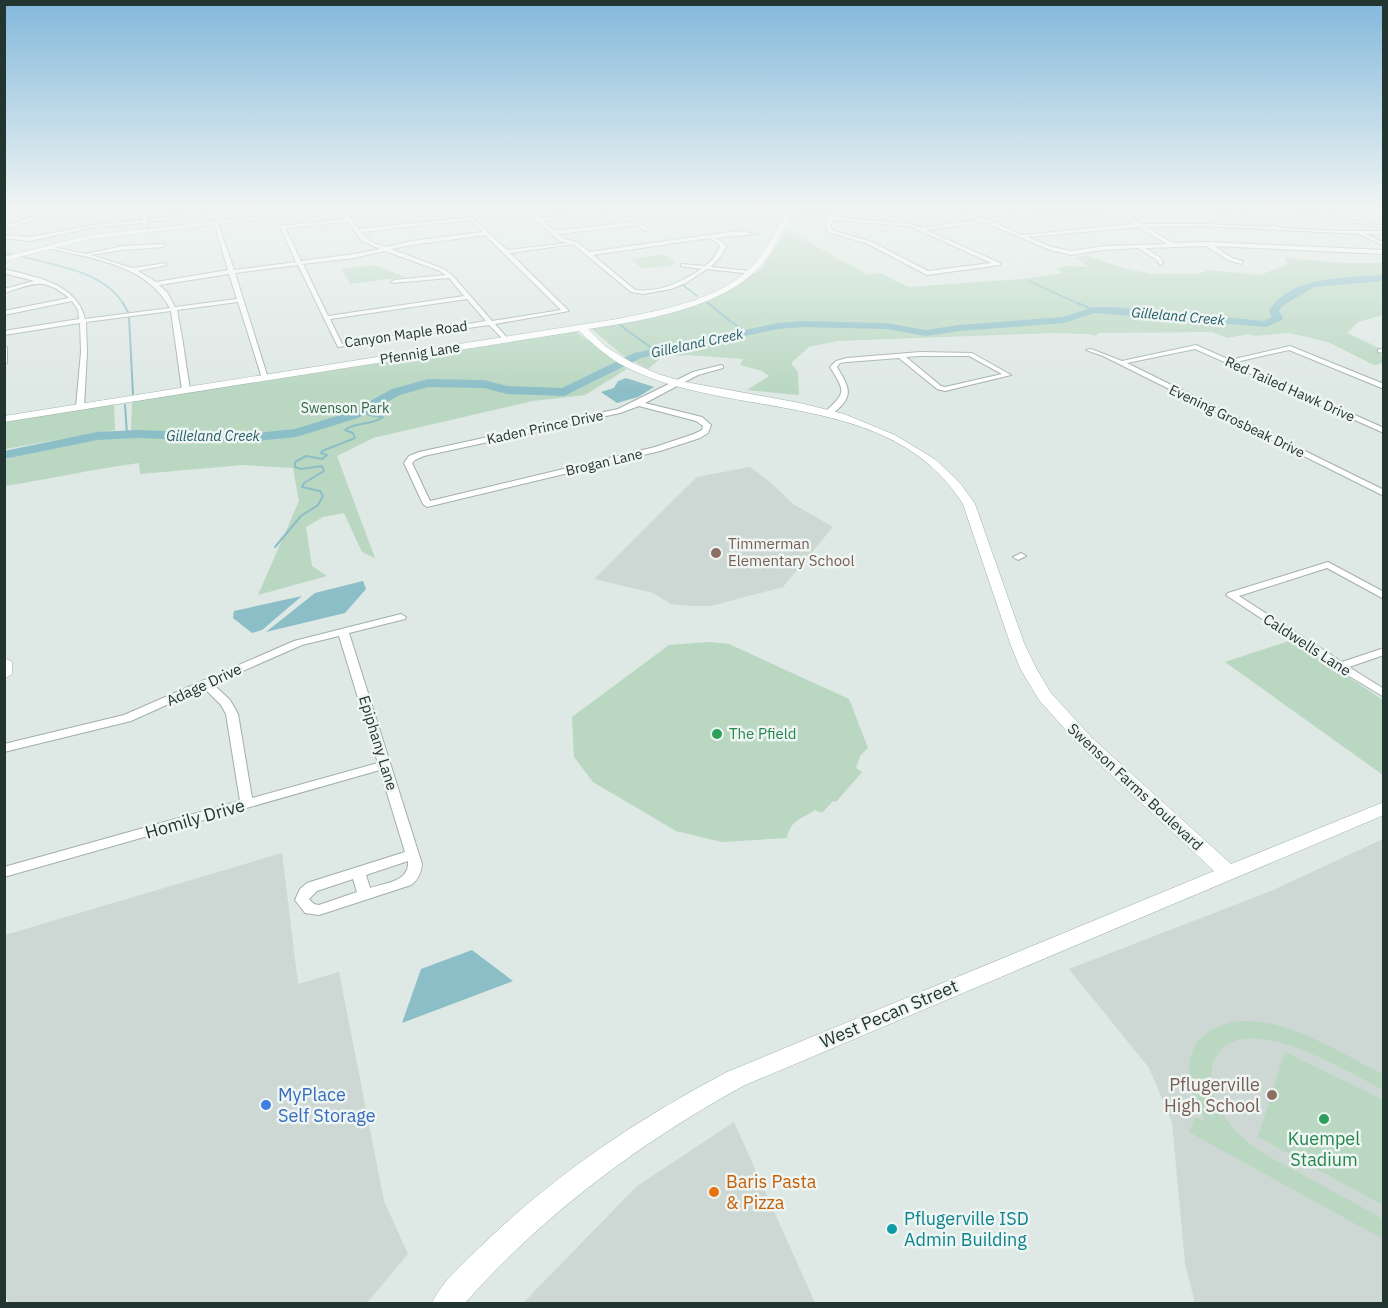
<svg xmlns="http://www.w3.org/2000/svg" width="1388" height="1308" font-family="'IBM Plex Sans',sans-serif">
	<rect width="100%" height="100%" fill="#dee8e4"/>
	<g fill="#cdd7d3">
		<polygon points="750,467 769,481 793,504 833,527 783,587 711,606 690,606 671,604 653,593 594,579 697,477"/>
		<polygon points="1383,839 1383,1303 1195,1303 1185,1264 1172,1122 1149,1068 1069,969 1271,891"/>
		<polygon points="282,853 298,984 339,972 384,1201 408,1254 367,1303 9,1303 4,1293 5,935"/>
		<polygon points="734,1122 815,1303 523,1303 637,1186"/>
	</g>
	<g fill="#b9d7c1">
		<polygon points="787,230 868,275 880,273 908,287 1023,279 1062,273 1056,269 1065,266 1089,267 1076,258 1085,255 1123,268 1152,274 1197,274 1209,270 1260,275 1287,265 1285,258 1345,263 1383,263 1383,315 1358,322 1347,333 1383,350 1381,354 1383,363 1374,365 1328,342 1289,333 1255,336 1248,334 1227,338 1212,332 1099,333 1095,336 1088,334 1055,333 837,341 809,347 791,363 798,372 799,395 747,390 769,376 762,371 740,365 743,359 687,355 662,357 648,369 621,354 592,329 630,322 728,291 761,269"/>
		<polygon points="663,254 676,262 671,266 642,268 630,259"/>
		<polygon points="374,265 406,277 350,284 342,269"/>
		<path d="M 574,331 C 580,333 617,363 627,369 L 585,395 L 533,401 L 373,438 L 337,456 L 375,558 L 362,552 L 344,513 L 323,517 L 306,527 L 312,566 L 327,576 L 258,595 L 299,501 L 293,468 L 243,465 L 140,474 L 139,463 C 93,469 50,479 5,486 L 4,460 L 67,441 L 131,431 L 132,403 L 134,401 Z"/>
		<polygon points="114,404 115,430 5,449 5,422"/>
		<polygon points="1292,640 1383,700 1383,775 1225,662"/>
		<path d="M 708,642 L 729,644 L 849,699 L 868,748 L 860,756 L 856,768 L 862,772 L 836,802 L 833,801 L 822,813 L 815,810 C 802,819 790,820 787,838 L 722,842 L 676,831 L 593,782 L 574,757 L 572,717 L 669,645 Z"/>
		<path d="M 1240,1021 C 1291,1019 1339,1053 1383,1074 L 1383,1090 C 1350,1073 1228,997 1212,1068 C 1207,1091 1220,1114 1235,1130 C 1254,1151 1279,1162 1303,1175 C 1330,1190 1357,1204 1383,1219 L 1383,1239 L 1189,1132 L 1195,1117 L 1206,1122 C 1180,1079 1179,1029 1240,1021 Z"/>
		<polygon points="1285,1052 1383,1100 1383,1205 1258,1137"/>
	</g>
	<g fill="#8cbec7">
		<polygon points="626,378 654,387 638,397 617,403 601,392 614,388 618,381"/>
		<polygon points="363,581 366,589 345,613 266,632 315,593"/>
		<polygon points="302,596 262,630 252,633 233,618 234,611"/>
		<polygon points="472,950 513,981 402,1023 421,969"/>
	</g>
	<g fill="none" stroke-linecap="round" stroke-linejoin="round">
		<g stroke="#8cbec7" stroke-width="1.5">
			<polyline points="4,253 12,254"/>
			<path d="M 23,257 C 57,266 104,271 124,305"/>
			<polyline points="1029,281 1081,305"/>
			<polyline points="683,285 697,296"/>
			<polyline points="707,302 710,305"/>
		</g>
		<g stroke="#8cbec7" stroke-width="2">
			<polyline points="123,303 128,312"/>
			<polyline points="708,303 730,321"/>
			<polyline points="1078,303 1093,310"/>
			<polyline points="129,317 133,394"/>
			<polyline points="732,322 747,333"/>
			<polyline points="621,325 626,330"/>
			<polyline points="628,331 656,351"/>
			<polyline points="125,405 127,434"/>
			<path d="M 275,547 L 301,516 L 318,505 L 323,496 L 320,491 L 302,487 L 304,483 L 324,471 L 322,466 L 301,469 L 295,467 L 295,462 L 306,456 L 322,459 L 327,455 L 321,453 L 322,451 L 355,438 L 353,433 L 345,430 C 357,421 371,426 383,417 L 369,415 L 362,411"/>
		</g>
		<path fill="#8cbec7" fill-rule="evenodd" d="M 1384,275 L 1384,281 L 1314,287 L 1282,306 L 1279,311 L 1283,318 L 1282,320 L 1266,327 L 1094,313 L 1064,323 L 959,331 L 926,336 L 886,329 L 802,327 L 778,329 L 641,358 L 564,396 L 507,394 L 484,388 L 428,387 L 400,395 L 358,418 L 296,437 L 246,442 L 136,438 L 97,440 L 4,459 L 4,451 L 97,432 L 136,430 L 246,434 L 295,429 L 350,412 L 392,389 L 428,379 L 484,380 L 507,386 L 562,388 L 634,353 L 778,323 L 802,321 L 886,323 L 926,330 L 959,325 L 1063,317 L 1093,307 L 1116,307 L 1264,321 L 1272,317 L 1269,311 C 1290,275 1347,278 1384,275 Z"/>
		<defs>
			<g id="street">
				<polygon points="46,209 70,209 49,211 33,220 4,229 4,226 29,218"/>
				<polygon points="141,209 145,209 147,219 207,213 207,209 211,209 212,214 147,222 147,227 145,228 143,227 142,223 95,227 30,241 4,238 4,235 30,237 95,225 142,220"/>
				<path d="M 340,209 L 344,209 L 359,229 L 471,217 L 507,250 L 568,243 L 560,241 L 524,209 L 529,209 L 540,218 L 620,209 L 649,230 L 645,231 L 636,225 L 558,234 L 564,239 L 577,242 L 589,252 L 737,231 L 758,234 L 715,238 L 723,242 L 726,247 L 720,257 L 711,267 L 750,271 L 752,272 L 752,274 L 707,269 L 686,283 L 671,289 L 643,294 L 631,292 L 573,244 L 510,253 L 569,311 L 495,324 L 509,340 L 506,342 L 489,325 L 338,347 L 298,265 L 235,273 L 268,378 L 267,379 L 262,378 L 238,302 L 177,310 L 182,337 L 190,390 L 186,392 L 182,390 L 171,311 L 86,322 L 87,352 L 84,407 L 80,409 L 76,407 L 81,352 L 80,323 L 4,335 L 4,331 L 79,319 L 78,310 L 72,301 L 4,315 L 4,311 L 69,298 C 42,276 34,284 4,293 L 4,289 L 34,281 L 4,273 L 4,269 C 35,277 77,283 85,319 L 170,308 C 146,264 91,258 47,248 L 47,246 L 86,254 L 122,246 L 165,244 L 163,247 L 122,250 L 91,255 L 132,268 L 167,263 L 167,265 L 138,271 L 156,282 L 228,270 L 214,222 L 218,223 L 234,270 L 296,262 L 280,226 L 346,219 ZM 618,212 L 632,222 L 555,231 L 543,221 ZM 470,220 L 483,232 L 412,241 L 386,247 L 371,242 L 361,232 ZM 348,222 L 361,240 L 380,249 L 354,254 L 301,261 L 285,228 ZM 485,235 L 561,310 L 492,321 L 452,275 L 444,269 L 391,249 L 412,245 ZM 710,238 L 719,244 L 720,247 C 716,255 712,261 705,266 L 681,264 L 681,266 L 701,269 C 682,282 658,293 635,290 L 593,255 ZM 385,251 L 440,271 L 445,275 L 394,280 L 391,282 L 392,283 L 449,278 L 464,296 L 328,316 L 303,264 L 354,258 ZM 229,274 L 237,299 L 175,307 L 167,292 L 159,285 ZM 467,299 L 486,321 L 342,344 L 330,319 Z"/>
				<path d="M 836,209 L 841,209 L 834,217 L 911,224 L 922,228 L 978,220 L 966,215 L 968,213 L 985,219 L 1042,212 L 1137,209 L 1120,211 L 1141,224 L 1205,224 L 1273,227 L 1265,223 L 1199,209 L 1209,209 L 1266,221 L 1280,228 L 1339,231 L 1384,231 L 1384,234 L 1366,234 L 1384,243 L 1384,246 L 1360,234 L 1205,226 L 1146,227 L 1173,243 L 1207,242 L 1384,250 L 1384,254 L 1214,246 L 1232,258 L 1243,261 L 1241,264 L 1228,260 L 1206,246 L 1145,248 L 1161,258 L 1163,263 L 1160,265 L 1157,260 L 1138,248 L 1104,250 L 1071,255 L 1050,250 L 984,222 L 926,230 L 1000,263 L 1000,265 L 927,275 L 868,244 L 828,232 L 826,227 L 828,220 L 787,215 L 789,214 L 829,217 ZM 1114,211 L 1135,224 L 1022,235 L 990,221 L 1042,214 ZM 833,220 L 910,226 L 991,263 L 928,271 L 872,242 L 832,230 L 830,227 ZM 1139,227 L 1167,244 L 1104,246 L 1071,251 L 1052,247 L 1027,237 Z"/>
				<polygon points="1282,209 1293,209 1383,226 1384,228"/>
				<polygon points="4,345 7,347 7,363 4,365"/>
				<polygon points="1196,345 1230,360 1290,346 1384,384 1384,389 1289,350 1236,362 1384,428 1384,433 1195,349 1127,363 1384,490 1384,496 1103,356 1086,350 1091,349 1122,361"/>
				<polygon points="1380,349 1384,349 1384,353 1378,352 1378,350"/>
				<path d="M 920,352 L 972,353 L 1011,375 L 945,391 L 937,389 L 899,358 L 847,362 L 840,363 L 837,367 C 851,390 854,397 831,415 L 824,413 C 846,392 846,393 830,367 L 836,361 L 847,358 ZM 920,356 L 969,356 L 1002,374 L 945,387 L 941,386 L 906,357 Z"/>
				<path d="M 721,365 L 723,366 L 723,368 L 698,375 L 645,403 L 702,417 L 711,425 L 708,433 L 700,438 L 660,451 L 427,507 L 423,504 L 404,463 L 409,456 L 419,452 L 618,409 L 693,372 ZM 639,406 L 696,421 L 703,426 L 702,430 L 694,434 L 655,447 L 430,501 L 412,463 L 415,460 L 424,456 L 620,413 Z"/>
				<polygon points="1021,553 1026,556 1018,560 1013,557"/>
				<polygon points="1328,562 1384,592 1384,599 1327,568 1239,596 1342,662 1384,648 1384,655 1349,667 1384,689 1384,697 1336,668 1226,595 1228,593"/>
				<path d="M 401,614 L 406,617 L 405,619 L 349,633 L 422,864 C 421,873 418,880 411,885 L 319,915 L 305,913 L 295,900 L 300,889 L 307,883 L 405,852 L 380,770 L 4,877 L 4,867 L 240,801 L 226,714 L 221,705 L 204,688 L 131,721 L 4,752 L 4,744 L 124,715 L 294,641 ZM 339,636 L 378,763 L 252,798 L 238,714 L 230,700 L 213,684 L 302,645 ZM 408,861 C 410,882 385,883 370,888 L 366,875 ZM 353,879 L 357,892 L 319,905 L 314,904 L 309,899 L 317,891 Z"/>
			</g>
			<g id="secondary">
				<polygon points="325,209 349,209 90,239 4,261 4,257 90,235"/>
				<path d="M 789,209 L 796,209 C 784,227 776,248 762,264 C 725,308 642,321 588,329 L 606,347 L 631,362 L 658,374 L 685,382 L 800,403 L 844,414 L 895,435 L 936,460 L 960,483 L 975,504 L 1024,643 L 1036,668 L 1051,693 L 1092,738 L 1231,864 L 1384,802 L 1384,815 L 743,1086 C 638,1144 544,1214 464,1304 L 432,1304 C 440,1283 463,1264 479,1248 C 553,1176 636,1120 727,1072 L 1214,871 L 1080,746 L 1039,700 L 1020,668 L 1010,643 L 963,504 C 890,388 732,421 626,367 C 608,358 593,344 579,331 L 4,422 L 4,416 L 617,319 C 664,309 724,300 757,261 C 770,245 778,226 789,209 Z"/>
				<polygon points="1366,209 1384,210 1384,214 1367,210"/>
				<polygon points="4,658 12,662 12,674 4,679"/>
			</g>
		</defs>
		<use href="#street" stroke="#a2afaa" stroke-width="2"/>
		<use href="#secondary" stroke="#9fb2ab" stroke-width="1"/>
		<use href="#street" fill="#fff" fill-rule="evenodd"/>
		<use href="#secondary" fill="#fff" fill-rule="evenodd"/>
	</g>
	<linearGradient id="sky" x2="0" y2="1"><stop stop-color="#83b8db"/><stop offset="0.53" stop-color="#f0f5f3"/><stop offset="1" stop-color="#f0f5f3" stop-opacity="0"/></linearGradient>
	<rect width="1388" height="392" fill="url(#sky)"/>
	<g fill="#8d6e63" stroke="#eef5f2" stroke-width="2">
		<circle cx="716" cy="553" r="6"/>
		<circle cx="1272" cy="1095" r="6"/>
	</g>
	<g fill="#2e9e5b" stroke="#eef5f2" stroke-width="2">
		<circle cx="717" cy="734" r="6"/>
		<circle cx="1324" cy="1119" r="6"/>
	</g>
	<circle fill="#3f7fe0" stroke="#eef5f2" stroke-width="2" cx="266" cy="1105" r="6"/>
	<circle fill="#e8710a" stroke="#eef5f2" stroke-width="2" cx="714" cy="1192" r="6"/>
	<circle fill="#0f9aa8" stroke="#eef5f2" stroke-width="2" cx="892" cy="1229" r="6"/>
	<g text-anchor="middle" stroke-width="5" stroke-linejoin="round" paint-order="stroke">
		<g font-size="14" font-style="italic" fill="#245d69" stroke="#eef5f2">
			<text transform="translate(1178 316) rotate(5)" y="5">Gilleland Creek</text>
			<text transform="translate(697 343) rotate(-12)" y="5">Gilleland Creek</text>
			<text x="213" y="441">Gilleland Creek</text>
		</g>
		<g font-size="14" fill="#223530" stroke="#eef5f2">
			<text transform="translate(406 334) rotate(-8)" y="5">Canyon Maple Road</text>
			<text transform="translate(420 353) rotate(-9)" y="5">Pfennig Lane</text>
			<text transform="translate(1290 389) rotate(24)" y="5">Red Tailed Hawk Drive</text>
			<text transform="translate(1237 421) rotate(26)" y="5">Evening Grosbeak Drive</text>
			<text transform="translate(545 427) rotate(-12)" y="5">Kaden Prince Drive</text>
			<text transform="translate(604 462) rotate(-13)" y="5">Brogan Lane</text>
		</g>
		<g font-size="14" fill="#316746" stroke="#eef5f2">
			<text x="345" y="413">Swenson Park</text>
		</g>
		<g font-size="15" fill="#785e54" stroke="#eef5f2" text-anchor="start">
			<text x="728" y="549">Timmerman<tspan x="728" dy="17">Elementary School</tspan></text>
		</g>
		<g font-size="15" fill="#223530" stroke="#eef5f2">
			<text transform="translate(1307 645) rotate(33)" y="5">Caldwells Lane</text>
			<text transform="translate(204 685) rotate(-25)" y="5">Adage Drive</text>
			<text transform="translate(378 743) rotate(73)" y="5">Epiphany Lane</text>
			<text transform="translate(1135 787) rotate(43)" y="5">Swenson Farms Boulevard</text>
		</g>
		<g font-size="15" fill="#27864d" stroke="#eef5f2" text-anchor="start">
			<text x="729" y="739">The Pfield</text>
		</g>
		<g font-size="18" fill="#223530" stroke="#eef5f2">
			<text transform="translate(195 819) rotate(-16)" y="6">Homily Drive</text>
			<text transform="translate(889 1014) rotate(-23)" y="6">West Pecan Street</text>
		</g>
		<g font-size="18" fill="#785e54" stroke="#eef5f2" text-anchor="end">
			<text x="1260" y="1091">Pflugerville<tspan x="1260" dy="21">High School</tspan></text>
		</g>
		<g font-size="18" fill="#366cbe" stroke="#eef5f2" text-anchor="start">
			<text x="278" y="1101">MyPlace<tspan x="278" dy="21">Self Storage</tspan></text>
		</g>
		<g font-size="18" fill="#27864d" stroke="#eef5f2">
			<text x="1324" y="1145">Kuempel<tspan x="1324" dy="21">Stadium</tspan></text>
		</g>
		<g font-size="18" fill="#c56008" stroke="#eef5f2" text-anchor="start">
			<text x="726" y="1188">Baris Pasta<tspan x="726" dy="21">&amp; Pizza</tspan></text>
		</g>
		<g font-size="18" fill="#0d838f" stroke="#eef5f2" text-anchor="start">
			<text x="904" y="1225">Pflugerville ISD<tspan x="904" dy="21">Admin Building</tspan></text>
		</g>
	</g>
	<rect width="1388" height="1308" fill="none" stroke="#223530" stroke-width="12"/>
</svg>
